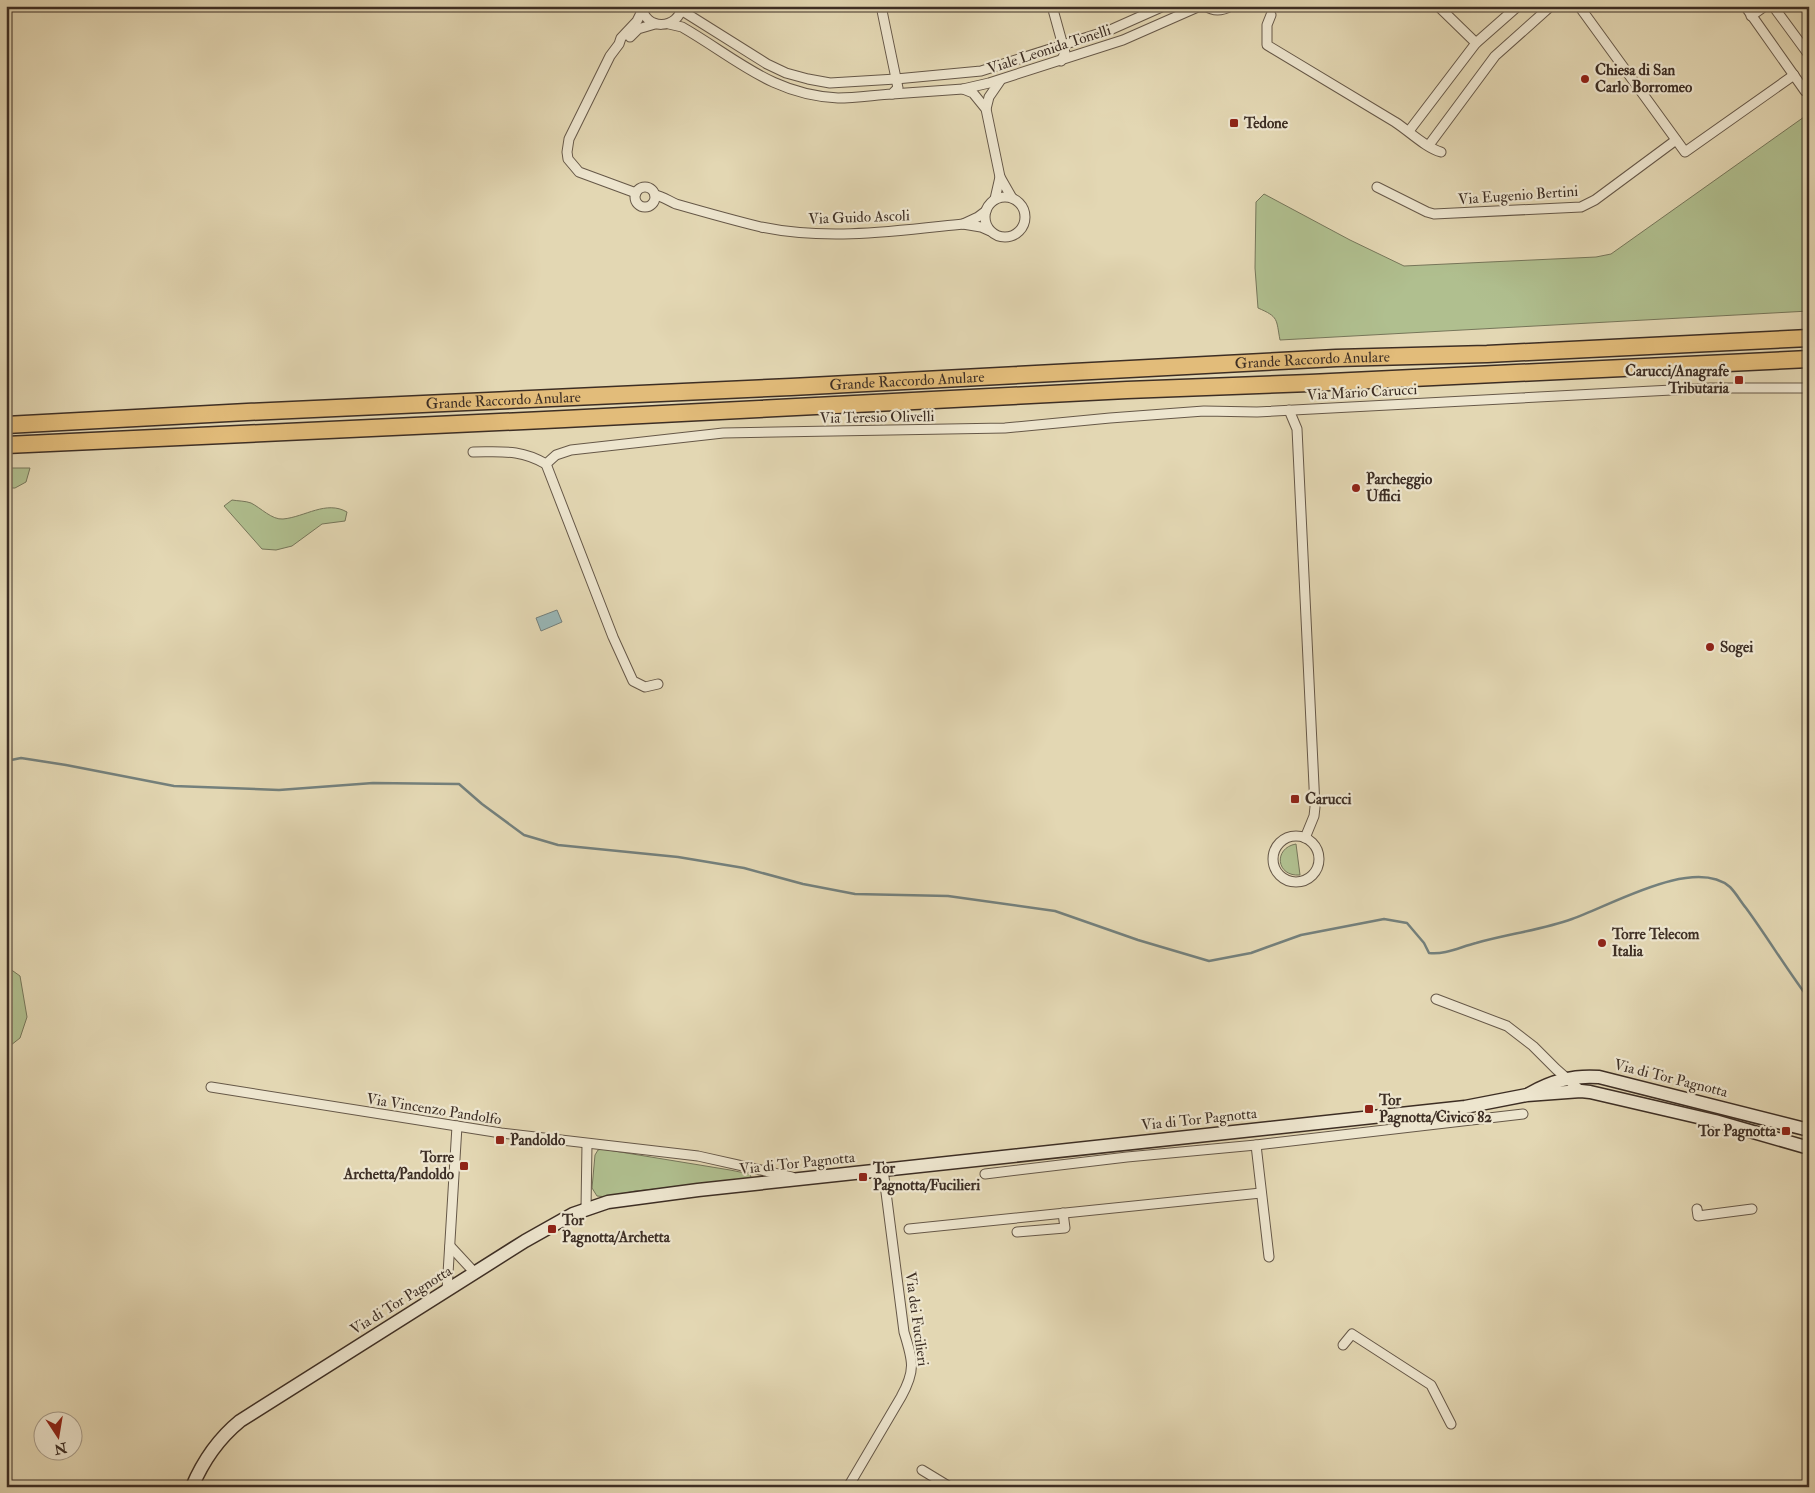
<svg xmlns="http://www.w3.org/2000/svg" width="1815" height="1493" font-family="'IM FELL Double Pica',serif">
	<rect width="100%" height="100%" fill="#e3d7b3"/>
	<filter id="stains"><feTurbulence type="fractalNoise" baseFrequency=".004" numOctaves="4"/><feColorMatrix values="0 0 0 0 .2 0 0 0 0 .09 0 0 0 0 .02 0 0 0 .5 -.17"/></filter>
	<radialGradient id="worn" r=".72"><stop offset=".6" stop-color="#630" stop-opacity="0"/><stop offset="1" stop-color="#630" stop-opacity=".3"/></radialGradient>
	<g fill="#b0bf8f" stroke="#76765a">
		<path d="M 1804,117 L 1809,123 L 1809,311 L 1280,340 C 1276,319 1279,317 1258,308 L 1255,268 L 1256,202 L 1264,194 L 1350,240 L 1404,266 L 1596,257 L 1611,254 Z"/>
		<polygon points="6,468 30,468 26,482 15,488 6,488"/>
		<path d="M 232,500 C 238,501 246,501 251,503 C 261,508 272,520 283,519 C 305,517 326,500 347,512 L 345,521 L 322,524 L 292,546 L 276,550 L 262,549 L 224,506 Z"/>
		<path d="M 1296,844 L 1300,875 C 1276,877 1273,848 1296,844 Z"/>
		<polygon points="6,966 20,976 27,1017 20,1038 6,1049"/>
		<polygon points="602,1149 730,1170 750,1174 751,1177 747,1180 635,1191 607,1197 597,1196 592,1188 595,1155 598,1150"/>
	</g>
	<polygon fill="#99b7b7" stroke="#74807c" points="557,610 562,622 541,631 536,618"/>
	<g fill="none" stroke-linecap="round" stroke-linejoin="round">
		<path stroke="#74807c" stroke-width="2.5" d="M 6,761 L 21,758 L 66,765 L 174,786 L 279,790 L 373,783 L 459,784 L 482,804 L 524,835 L 558,845 L 678,857 L 744,868 L 803,884 L 855,894 L 948,896 L 1055,911 L 1138,940 L 1209,961 L 1251,953 L 1301,935 L 1384,919 L 1407,923 L 1424,943 L 1429,953 C 1445,955 1460,947 1476,943 C 1508,934 1541,930 1572,919 C 1610,906 1694,856 1730,887 C 1736,893 1741,902 1746,908 C 1768,938 1787,970 1809,999"/>
		<defs>
			<g id="street">
				<path d="M 642,6 C 644,31 679,30 682,6"/>
				<polyline points="1052,6 1065,53 1061,61"/>
				<path d="M 1206,6 C 1214,12 1222,11 1231,6"/>
				<polyline points="1438,6 1476,43"/>
				<polyline points="1579,6 1685,152 1794,75"/>
				<polyline points="1745,6 1805,91 1809,92"/>
				<polyline points="1773,6 1809,55"/>
				<polyline points="681,10 767,64 786,73 808,79 830,83 896,79 981,71 1110,30 1164,6"/>
				<path d="M 1271,15 L 1267,25 L 1267,45 L 1395,122 C 1409,131 1426,148 1441,152"/>
				<polyline points="1751,16 1765,6"/>
				<path d="M 669,24 L 682,27 C 736,58 772,95 838,98 C 856,98 875,95 892,94 L 898,88 L 881,6"/>
				<polyline points="630,37 638,29 655,24"/>
				<polyline points="963,89 973,93 986,109 1000,177 995,199"/>
				<polyline points="892,94 963,89 989,83 1123,40 1198,7 1206,7"/>
				<polyline points="986,109 989,97 1000,81"/>
				<polyline points="1409,131 1476,43 1518,6"/>
				<polyline points="1429,145 1495,56 1551,6"/>
				<polyline points="1000,177 1012,198"/>
				<polyline points="1377,187 1427,212 1434,214 1581,207 1595,200 1676,140"/>
				<circle cx="645" cy="197" r="10"/>
				<polyline points="636,193 579,172 568,159 567,152 569,139 610,56 619,44 621,38 637,21 642,11"/>
				<path d="M 655,195 C 662,196 669,201 676,204 C 704,212 732,220 761,227 C 828,241 896,231 963,224 L 981,227 L 990,231"/>
				<circle cx="1005" cy="217" r="20"/>
				<polyline points="963,224 978,217 986,211"/>
				<polyline points="1289,410 1297,429 1315,807 1314,816 1305,838"/>
				<path d="M 473,452 C 502,452 520,449 546,464 L 556,455 L 571,450 L 723,433 L 1005,428 L 1110,418 L 1204,411 L 1257,412 L 1710,388 L 1809,388"/>
				<polyline points="546,464 613,637 633,681 645,687 658,684"/>
				<circle cx="1296" cy="859" r="23"/>
				<polyline points="1436,999 1507,1026 1533,1046 1556,1069 1581,1091"/>
				<polyline points="211,1087 501,1133 698,1156 792,1177"/>
				<polyline points="985,1174 1127,1157 1256,1145"/>
				<polyline points="586,1209 587,1144"/>
				<polyline points="1697,1209 1698,1216 1752,1209"/>
				<polyline points="909,1229 1261,1193"/>
				<polyline points="1017,1232 1065,1228 1063,1213"/>
				<polyline points="450,1246 475,1273"/>
				<polyline points="1269,1257 1256,1145 1523,1114"/>
				<polyline points="447,1290 457,1126"/>
				<polyline points="1343,1345 1352,1334 1431,1385 1451,1424"/>
				<polyline points="922,1470 950,1487"/>
				<path d="M 848,1487 L 901,1397 C 916,1370 913,1361 904,1332 L 883,1169"/>
			</g>
			<g id="secondary">
				<path d="M 1529,1094 C 1552,1081 1573,1075 1599,1077 L 1809,1130"/>
				<path d="M 192,1487 C 203,1461 218,1439 240,1421 L 525,1241 L 573,1214 L 608,1202 L 698,1190 L 1465,1107 L 1527,1095 L 1581,1091 L 1590,1092 L 1715,1121 L 1809,1148"/>
			</g>
			<g id="highway">
				<path id="s1" d="M 6,425 L 247,412 L 791,387 L 1336,358 L 1487,354 L 1809,338"/>
				<polyline points="6,445 565,419 1127,390 1310,383 1809,359"/>
			</g>
		</defs>
		<use href="#street" stroke="#665848" stroke-width="11"/>
		<use href="#secondary" stroke="#3d2e24" stroke-width="15"/>
		<use href="#highway" stroke="#3d2e24" stroke-width="19"/>
		<use href="#street" stroke="#ede5ce" stroke-width="9"/>
		<use href="#secondary" stroke="#ede5ce" stroke-width="12"/>
		<use href="#highway" stroke="#e2bc7a" stroke-width="16"/>
	</g>
	<g fill="#8f2418" stroke="#ede5ce" stroke-width="2">
		<circle cx="1585" cy="79" r="5"/>
		<rect x="1229" y="118" width="10" height="10" rx="2.5"/>
		<rect x="1734" y="375" width="10" height="10" rx="2.5"/>
		<circle cx="1356" cy="488" r="5"/>
		<circle cx="1710" cy="647" r="5"/>
		<rect x="1290" y="794" width="10" height="10" rx="2.5"/>
		<circle cx="1602" cy="943" r="5"/>
		<rect x="1364" y="1104" width="10" height="10" rx="2.5"/>
		<rect x="1781" y="1126" width="10" height="10" rx="2.5"/>
		<rect x="495" y="1135" width="10" height="10" rx="2.5"/>
		<rect x="459" y="1161" width="10" height="10" rx="2.5"/>
		<rect x="858" y="1172" width="10" height="10" rx="2.5"/>
		<rect x="547" y="1224" width="10" height="10" rx="2.5"/>
	</g>
	<g text-anchor="middle" stroke-width="4.5" stroke-linejoin="round" paint-order="stroke">
		<g font-size="15" fill="#3d2e24" stroke="#ede5ce">
			<text transform="translate(1049 49) rotate(-18)" y="5">Viale Leonida Tonelli</text>
			<text transform="translate(1518 195) rotate(-4)" y="5">Via Eugenio Bertini</text>
			<text transform="translate(859 217) rotate(-2)" y="5">Via Guido Ascoli</text>
			<text dy="5" stroke="none"><textPath href="#s1" startOffset="1308">Grande Raccordo Anulare</textPath></text>
			<text dy="5" stroke="none"><textPath href="#s1" startOffset="902">Grande Raccordo Anulare</textPath></text>
			<text transform="translate(1362 392) rotate(-3)" y="5">Via Mario Carucci</text>
			<text dy="5" stroke="none"><textPath href="#s1" startOffset="498">Grande Raccordo Anulare</textPath></text>
			<text transform="translate(877 417) rotate(-1)" y="5">Via Teresio Olivelli</text>
			<text transform="translate(1671 1078) rotate(14)" y="5">Via di Tor Pagnotta</text>
			<text transform="translate(434 1109) rotate(9)" y="5">Via Vincenzo Pandolfo</text>
			<text transform="translate(1199 1119) rotate(-6)" y="5">Via di Tor Pagnotta</text>
			<text transform="translate(797 1163) rotate(-6)" y="5">Via di Tor Pagnotta</text>
			<text transform="translate(401 1300) rotate(-32)" y="5">Via di Tor Pagnotta</text>
			<text transform="translate(917 1319) rotate(82)" y="5">Via dei Fucilieri</text>
		</g>
		<g font-size="15" font-weight="bold" fill="#3d2e24" stroke="#ede5ce" text-anchor="start">
			<text x="1595" y="75">Chiesa di San<tspan x="1595" dy="17">Carlo Borromeo</tspan></text>
			<text x="1244" y="128">Tedone</text>
			<text x="1729" y="376" text-anchor="end">Carucci/Anagrafe<tspan x="1729" dy="17">Tributaria</tspan></text>
			<text x="1366" y="484">Parcheggio<tspan x="1366" dy="17">Uffici</tspan></text>
			<text x="1720" y="652">Sogei</text>
			<text x="1305" y="804">Carucci</text>
			<text x="1612" y="939">Torre Telecom<tspan x="1612" dy="17">Italia</tspan></text>
			<text x="1379" y="1105">Tor<tspan x="1379" dy="17">Pagnotta/Civico 82</tspan></text>
			<text x="1776" y="1136" text-anchor="end">Tor Pagnotta</text>
			<text x="510" y="1145">Pandoldo</text>
			<text x="454" y="1162" text-anchor="end">Torre<tspan x="454" dy="17">Archetta/Pandoldo</tspan></text>
			<text x="873" y="1173">Tor<tspan x="873" dy="17">Pagnotta/Fucilieri</tspan></text>
			<text x="562" y="1225">Tor<tspan x="562" dy="17">Pagnotta/Archetta</tspan></text>
		</g>
	</g>
	<rect width="1815" height="1493" fill="none" stroke="#e3d7b3" stroke-width="25"/>
	<rect x="8" y="8" width="1800" height="1478" fill="none" stroke="#3d2e24" stroke-width="2.5"/>
	<rect x="12" y="12" width="1790" height="1468" fill="none" stroke="#3d2e24"/>
	<g transform="translate(58 1436) rotate(168)"><circle r="24" fill="#ede5ce" stroke="#a79c8a"/>
	<path d="M0-4L9 19L0 12L-9 19Z" fill="#8f2418"/>
	<text y="-8" font-size="14" font-weight="bold" text-anchor="middle" fill="#3d2e24">N</text>
	</g>
	<rect width="100%" height="100%" filter="url(#stains)"/>
	<rect width="100%" height="100%" fill="url(#worn)"/>
</svg>
